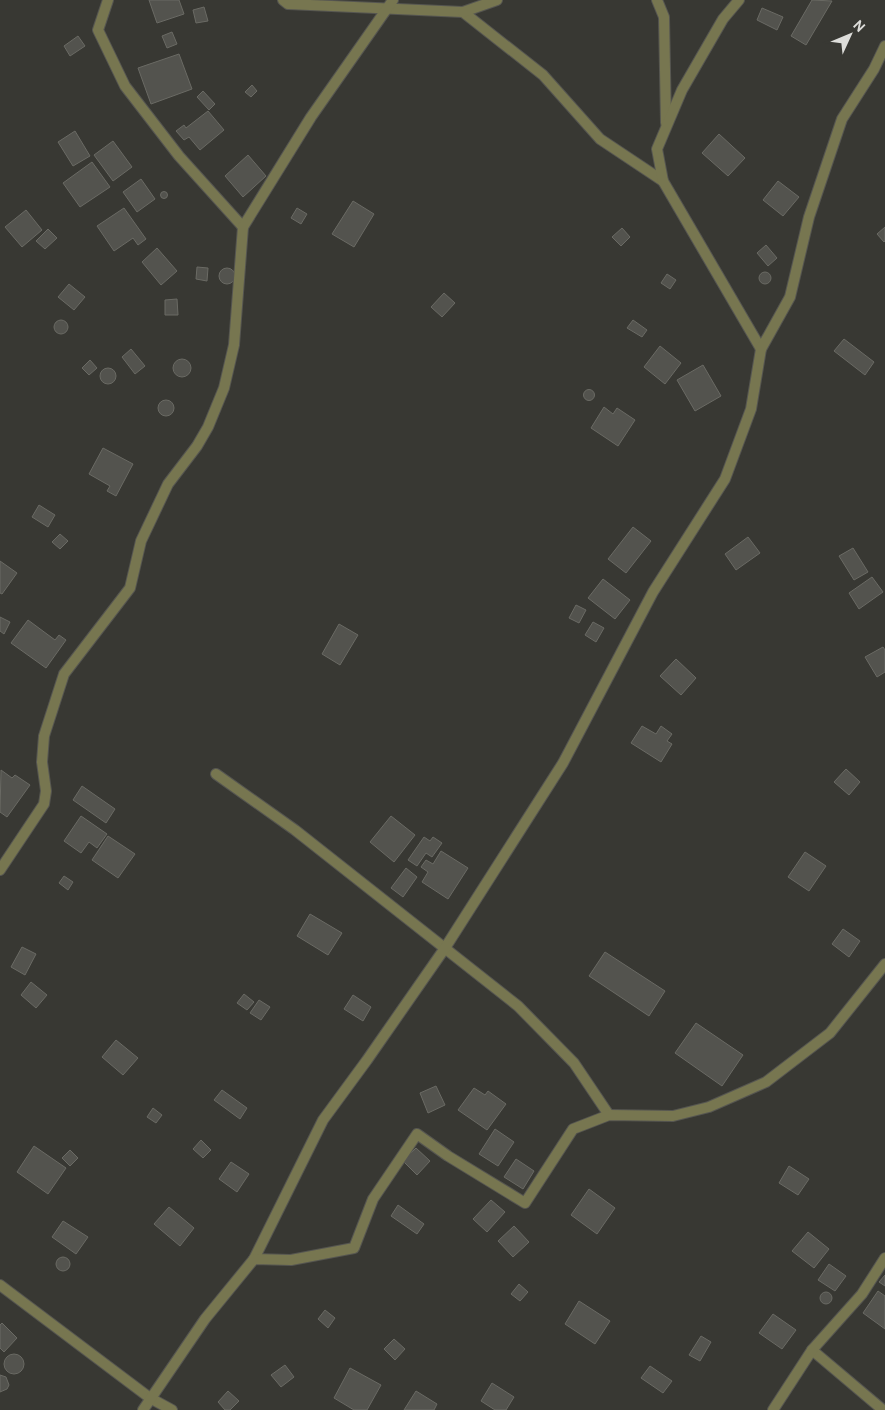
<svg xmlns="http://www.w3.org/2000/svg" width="885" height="1410" font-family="Overpass,sans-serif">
	<rect width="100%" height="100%" fill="#383833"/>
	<g fill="#53534e" stroke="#6a6a64">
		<polygon points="149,0 179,0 184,14 157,23"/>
		<polygon points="812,0 832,1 806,45 791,36"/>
		<polygon points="204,7 208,21 196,23 193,10"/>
		<polygon points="762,8 783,17 777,30 757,20"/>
		<polygon points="172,32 177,44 167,48 162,36"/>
		<polygon points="78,36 85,46 70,56 64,46"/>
		<polygon points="179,54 192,89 151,104 138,68"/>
		<polygon points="252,85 257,91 251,97 245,92"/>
		<polygon points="203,91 215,104 209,110 197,97"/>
		<polygon points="208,111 224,130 200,150 189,137 184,140 176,131 184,125 186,128"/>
		<polygon points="75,131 90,156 73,166 58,142"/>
		<polygon points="719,134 745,158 728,176 702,153"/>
		<polygon points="113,141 132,167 113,181 94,155"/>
		<polygon points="248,155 266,176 243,197 225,176"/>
		<polygon points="92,162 110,187 80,207 63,183"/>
		<polygon points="141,179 155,199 137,212 123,192"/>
		<polygon points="778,181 799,197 783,216 763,200"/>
		<circle cx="164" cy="195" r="3.5"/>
		<polygon points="353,201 374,214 354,247 332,234"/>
		<polygon points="124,208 146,239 138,245 133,238 114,251 97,226"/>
		<polygon points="297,208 307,214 301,224 291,218"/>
		<polygon points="26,210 42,230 22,247 5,227"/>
		<polygon points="885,227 885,241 884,242 877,234"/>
		<polygon points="622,228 630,237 621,246 612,237"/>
		<polygon points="48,229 57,238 45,249 36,241"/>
		<polygon points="766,245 777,258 768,266 757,253"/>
		<polygon points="157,248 177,271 161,285 142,262"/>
		<polygon points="197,267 208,268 207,281 196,279"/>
		<circle cx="227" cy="276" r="8"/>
		<circle cx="765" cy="278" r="6"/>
		<polygon points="667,274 676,280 670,289 661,283"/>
		<polygon points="69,284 85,297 74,310 58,297"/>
		<polygon points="444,293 455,303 442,317 431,307"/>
		<polygon points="177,299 178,315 165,315 165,300"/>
		<polygon points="633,320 647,330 642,337 627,328"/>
		<circle cx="61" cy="327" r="7"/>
		<polygon points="844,339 874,362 865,375 834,351"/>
		<polygon points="660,346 681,363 665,384 644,367"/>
		<polygon points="131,349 145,366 135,374 122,357"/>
		<circle cx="182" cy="368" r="9"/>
		<polygon points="90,360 97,368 89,375 82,368"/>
		<polygon points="703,365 721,396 695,411 677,380"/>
		<circle cx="108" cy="376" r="8"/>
		<circle cx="589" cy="395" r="5.5"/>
		<circle cx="166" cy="408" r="8"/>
		<polygon points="604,407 613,414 617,408 635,420 618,446 591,428"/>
		<polygon points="103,448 133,464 116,496 107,491 110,486 89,474"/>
		<polygon points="39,505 55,515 48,527 32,517"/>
		<polygon points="633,527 651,541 626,573 608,559"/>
		<polygon points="60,534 68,541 60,549 52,542"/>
		<polygon points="748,537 760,553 736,570 725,554"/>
		<polygon points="853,548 868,572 854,580 839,556"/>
		<polygon points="0,561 17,573 2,594 0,593"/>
		<polygon points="872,577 883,592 859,609 849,593"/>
		<polygon points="603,579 630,600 615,619 588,598"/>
		<polygon points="576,605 586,610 579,623 569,618"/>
		<polygon points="0,617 10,622 4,634 0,631"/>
		<polygon points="28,620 55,640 59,635 66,640 46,668 11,643"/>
		<polygon points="593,622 604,628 596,642 585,635"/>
		<polygon points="339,624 358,635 340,665 322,654"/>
		<polygon points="883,647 885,650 885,672 877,677 865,657"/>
		<polygon points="676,659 696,678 681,695 660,676"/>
		<polygon points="642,726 656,734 661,726 672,734 667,741 672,744 661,762 631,743"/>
		<polygon points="846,769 860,782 849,795 834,782"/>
		<polygon points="1,770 12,778 15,775 30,785 7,817 0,812"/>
		<polygon points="82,786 115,809 106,823 73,800"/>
		<polygon points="81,816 107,834 97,848 89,842 81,853 64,841"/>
		<polygon points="391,816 415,835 394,862 370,842"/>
		<polygon points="108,836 135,854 118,878 92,860"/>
		<polygon points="424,837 430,841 433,837 442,843 432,857 426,853 417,866 408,860"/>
		<polygon points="441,851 468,868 448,899 422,882 428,872 421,867 426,860 433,864"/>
		<polygon points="805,852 826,866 809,891 788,877"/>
		<polygon points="406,868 417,877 403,897 391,888"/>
		<polygon points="64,876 73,882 68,890 59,883"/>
		<polygon points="310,914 342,933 328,955 297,936"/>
		<polygon points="843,929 860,941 849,957 832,944"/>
		<polygon points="22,947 36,954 25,975 11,967"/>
		<polygon points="605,952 665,991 649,1016 589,976"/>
		<polygon points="31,982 47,995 36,1008 21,995"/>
		<polygon points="244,994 254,1002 247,1010 237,1003"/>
		<polygon points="353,995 371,1007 363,1021 344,1009"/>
		<polygon points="259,1000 270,1007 261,1020 250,1013"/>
		<polygon points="696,1023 743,1055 722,1086 675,1053"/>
		<polygon points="116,1040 138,1058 123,1075 102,1057"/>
		<polygon points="436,1086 445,1105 428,1113 420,1093"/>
		<polygon points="474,1088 485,1095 488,1091 506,1104 487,1130 458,1110"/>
		<polygon points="222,1090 247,1108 240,1119 214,1100"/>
		<polygon points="153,1108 162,1115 156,1123 147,1117"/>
		<polygon points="495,1129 514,1142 498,1166 479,1154"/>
		<polygon points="201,1140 211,1150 203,1158 193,1149"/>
		<polygon points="34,1146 66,1168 48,1194 17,1172"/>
		<polygon points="416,1148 430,1161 417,1175 403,1161"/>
		<polygon points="70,1150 78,1158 70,1166 62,1158"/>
		<polygon points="516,1159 534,1171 523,1189 504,1177"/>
		<polygon points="231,1162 249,1174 237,1192 219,1179"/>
		<polygon points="789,1166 809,1179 798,1195 779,1183"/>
		<polygon points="589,1189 615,1208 597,1234 571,1215"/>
		<polygon points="491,1200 505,1212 487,1232 473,1219"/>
		<polygon points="398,1205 424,1224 417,1234 391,1216"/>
		<polygon points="169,1207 194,1228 180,1246 154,1224"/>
		<polygon points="63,1221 88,1237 76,1254 52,1237"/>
		<polygon points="514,1226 529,1242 513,1257 498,1241"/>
		<polygon points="808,1232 829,1249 814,1268 792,1251"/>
		<circle cx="63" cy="1264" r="7"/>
		<polygon points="829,1264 846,1276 835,1291 818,1280"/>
		<polygon points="885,1275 885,1286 879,1282"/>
		<polygon points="519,1284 528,1292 520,1301 511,1294"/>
		<polygon points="878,1291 885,1296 885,1329 863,1313"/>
		<circle cx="826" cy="1298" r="6"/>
		<polygon points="579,1301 610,1321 595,1344 565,1324"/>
		<polygon points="325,1310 335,1318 328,1328 318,1319"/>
		<polygon points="773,1314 796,1330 782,1349 759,1333"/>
		<polygon points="2,1323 17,1338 4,1352 0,1348 0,1325"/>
		<polygon points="701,1336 711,1342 700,1361 689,1355"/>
		<polygon points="394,1339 405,1349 395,1360 384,1349"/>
		<circle cx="14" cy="1364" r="10"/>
		<polygon points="285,1365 294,1377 281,1387 271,1375"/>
		<polygon points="650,1366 672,1381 663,1393 641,1378"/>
		<polygon points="350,1368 381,1385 367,1410 354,1410 334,1398"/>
		<polygon points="0,1375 6,1377 9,1385 7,1389 0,1392"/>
		<polygon points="492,1383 514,1397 506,1410 495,1410 481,1401"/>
		<polygon points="228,1391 239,1401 230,1410 225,1410 218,1402"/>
		<polygon points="416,1391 437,1404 434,1410 404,1410"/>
	</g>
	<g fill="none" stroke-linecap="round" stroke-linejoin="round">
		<defs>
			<g id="street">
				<polyline points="108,0 98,30 125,86 179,156 243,227"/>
				<polyline points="283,0 288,4 463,12 543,75 600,139 663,181"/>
				<polyline points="657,0 664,17 666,123"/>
				<polyline points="739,0 723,19 682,90 657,149 663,181 761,349"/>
				<polyline points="463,12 497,0"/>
				<polyline points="216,774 295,830 518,1006 574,1063 609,1115"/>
				<polyline points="0,870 44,804 46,791 42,762 44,736 64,674 130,588 141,541 168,484 197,446 208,427 224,388 234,345 243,227 311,117 393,0"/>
				<polyline points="254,1259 323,1120 367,1060 445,948 563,763 653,592 725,479 751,409 761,349 790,297 809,217 842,119 874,69 885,46"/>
				<polyline points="0,1285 150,1398 172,1410"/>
				<polyline points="812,1350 883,1410"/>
				<polyline points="143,1410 205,1319 254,1259 291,1260 354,1248 373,1199 417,1134 448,1156 525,1203 573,1129 609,1115 673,1116 709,1107 766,1082 830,1033 885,964"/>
				<polyline points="773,1410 812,1350 862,1294 885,1258"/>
			</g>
		</defs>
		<use href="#street" stroke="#565651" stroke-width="12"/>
		<use href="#street" stroke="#777650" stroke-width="10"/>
	</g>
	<g transform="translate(850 35) rotate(46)" stroke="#383833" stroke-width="4" paint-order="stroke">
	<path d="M0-4L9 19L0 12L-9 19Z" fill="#ddddda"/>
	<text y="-8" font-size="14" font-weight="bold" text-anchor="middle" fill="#ddddda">N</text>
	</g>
</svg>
